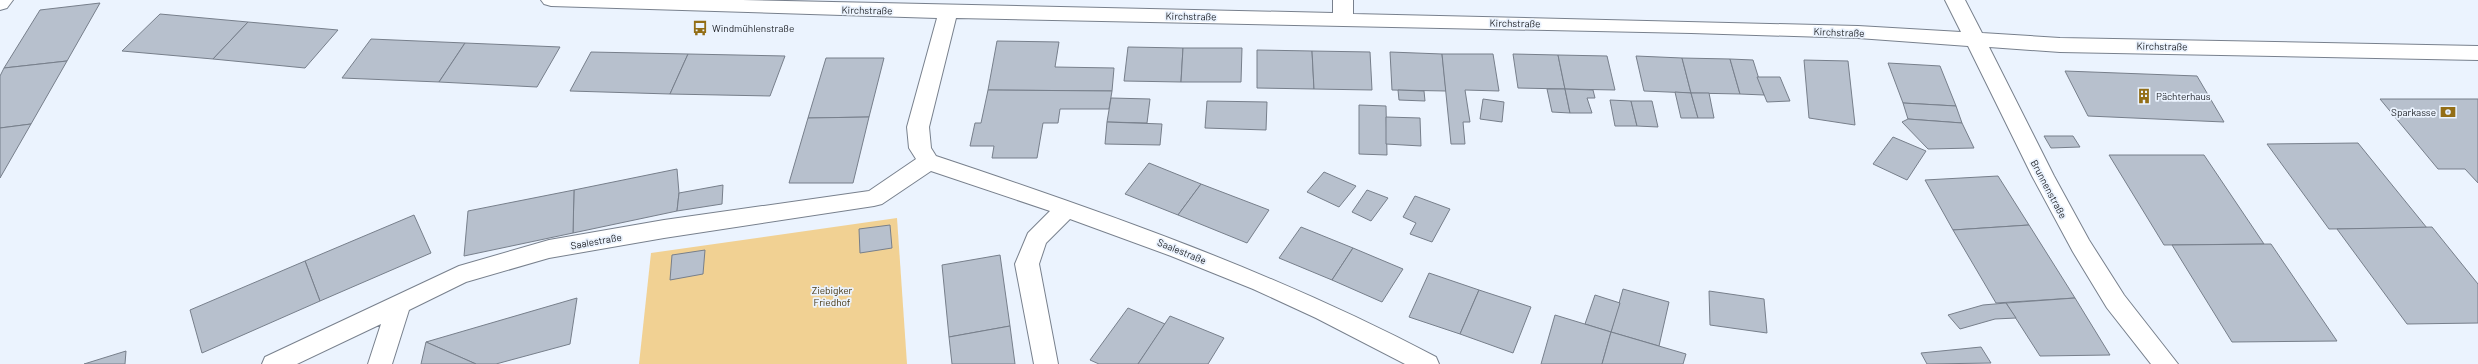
<svg xmlns="http://www.w3.org/2000/svg" width="2478" height="364" font-family="Barlow,sans-serif">
	<rect width="100%" height="100%" fill="#ebf3fe"/>
	<polygon fill="#f1d193" points="897,218 907,364 639,364 651,253"/>
	<g fill="#b7c0cd" stroke="#777f8b">
		<polygon points="100,3 67,61 4,68 40,10"/>
		<polygon points="160,14 248,22 213,59 122,51"/>
		<polygon points="248,22 338,30 305,68 213,59"/>
		<polygon points="371,39 465,43 439,82 342,78"/>
		<polygon points="997,41 1059,42 1055,67 1114,68 1112,91 988,90"/>
		<polygon points="465,43 560,47 537,87 439,82"/>
		<polygon points="1128,47 1183,48 1181,82 1124,81"/>
		<polygon points="1183,48 1242,48 1241,82 1181,82"/>
		<polygon points="1257,50 1312,51 1314,89 1257,88"/>
		<polygon points="1312,51 1370,52 1372,90 1314,89"/>
		<polygon points="591,52 688,54 670,94 570,91"/>
		<polygon points="1390,52 1442,54 1446,91 1392,90"/>
		<polygon points="688,54 785,56 770,96 670,94"/>
		<polygon points="1442,54 1493,54 1499,91 1465,90 1470,122 1463,122 1465,144 1451,144"/>
		<polygon points="1513,54 1558,55 1565,89 1518,88"/>
		<polygon points="1558,55 1607,56 1615,90 1565,89"/>
		<polygon points="1636,56 1682,58 1691,93 1644,91"/>
		<polygon points="826,58 884,58 869,117 808,118"/>
		<polygon points="1682,58 1730,59 1740,94 1691,93"/>
		<polygon points="1730,59 1753,60 1764,95 1740,94"/>
		<polygon points="1804,60 1848,61 1855,125 1809,118"/>
		<polygon points="67,61 31,124 0,128 0,76 4,68"/>
		<polygon points="1888,63 1940,66 1956,106 1903,103"/>
		<polygon points="2065,71 2197,76 2224,122 2088,116"/>
		<polygon points="1757,77 1780,77 1790,101 1767,102"/>
		<polygon points="1547,89 1565,89 1570,113 1552,112"/>
		<polygon points="1565,89 1593,90 1595,98 1587,98 1592,113 1570,113"/>
		<polygon points="988,90 1112,91 1109,109 1060,109 1058,123 1043,123 1037,158 992,158 994,146 970,146 975,123 981,123"/>
		<polygon points="1398,90 1424,91 1425,101 1399,100"/>
		<polygon points="1675,92 1691,93 1698,118 1681,118"/>
		<polygon points="1691,93 1709,93 1714,118 1698,118"/>
		<polygon points="1111,98 1150,99 1147,123 1107,122"/>
		<polygon points="1483,99 1504,102 1502,122 1480,119"/>
		<polygon points="2380,99 2478,99 2478,183 2465,169 2438,169"/>
		<polygon points="1610,100 1631,101 1637,126 1615,126"/>
		<polygon points="1207,101 1267,102 1266,130 1205,128"/>
		<polygon points="1631,101 1652,101 1658,127 1637,126"/>
		<polygon points="1903,103 1956,106 1962,123 1908,119"/>
		<polygon points="1359,105 1386,106 1387,155 1359,154"/>
		<polygon points="869,117 853,183 789,183 808,118"/>
		<polygon points="1386,117 1420,118 1421,146 1386,144"/>
		<polygon points="1908,119 1962,123 1974,148 1928,149 1902,122"/>
		<polygon points="1107,122 1162,124 1160,145 1105,144"/>
		<polygon points="31,124 0,178 0,128"/>
		<polygon points="2044,136 2073,136 2080,147 2051,148"/>
		<polygon points="1893,137 1926,151 1907,180 1873,164"/>
		<polygon points="2358,143 2427,228 2329,229 2267,144"/>
		<polygon points="2109,155 2204,155 2264,244 2164,245"/>
		<polygon points="1149,163 1201,184 1178,215 1125,194"/>
		<polygon points="677,169 679,193 677,211 573,233 574,190"/>
		<polygon points="1324,172 1356,186 1339,207 1307,192"/>
		<polygon points="1998,176 2029,225 1953,230 1925,180"/>
		<polygon points="1201,184 1269,210 1247,243 1178,215"/>
		<polygon points="723,185 722,204 677,211 679,193"/>
		<polygon points="574,190 573,233 464,256 468,211"/>
		<polygon points="1367,190 1388,198 1371,221 1352,212"/>
		<polygon points="1415,196 1450,209 1432,242 1410,234 1416,223 1403,217"/>
		<polygon points="414,215 431,253 320,301 305,261"/>
		<polygon points="890,225 892,248 860,253 859,229"/>
		<polygon points="2029,225 2075,298 1996,303 1953,230"/>
		<polygon points="1301,227 1353,248 1332,280 1279,258"/>
		<polygon points="2432,227 2478,284 2478,323 2407,324 2337,229"/>
		<polygon points="2271,244 2337,341 2232,342 2172,245"/>
		<polygon points="1353,248 1403,269 1382,302 1332,280"/>
		<polygon points="705,250 703,274 670,280 672,255"/>
		<polygon points="1000,255 1010,326 949,337 942,265"/>
		<polygon points="305,261 320,301 202,353 190,310"/>
		<polygon points="1429,273 1479,290 1460,334 1409,317"/>
		<polygon points="1623,289 1669,302 1659,346 1611,332"/>
		<polygon points="1479,290 1531,307 1513,353 1460,334"/>
		<polygon points="1709,291 1764,299 1767,333 1710,325"/>
		<polygon points="1595,295 1620,303 1611,332 1585,324"/>
		<polygon points="577,298 570,344 496,364 476,364 426,342"/>
		<polygon points="2075,298 2110,355 2040,356 2006,303"/>
		<polygon points="2006,303 2016,318 1995,319 1960,329 1948,315 1983,305"/>
		<polygon points="1128,308 1165,324 1138,364 1099,364 1090,360"/>
		<polygon points="1555,315 1611,332 1602,364 1541,364"/>
		<polygon points="1170,316 1224,338 1208,364 1138,364"/>
		<polygon points="1010,326 1015,364 952,364 949,337"/>
		<polygon points="1611,332 1686,354 1683,364 1602,364"/>
		<polygon points="426,342 476,364 421,364"/>
		<polygon points="1981,347 1991,363 1927,364 1921,353"/>
		<polygon points="126,351 125,364 84,364"/>
	</g>
	<g fill="none" stroke-linecap="round" stroke-linejoin="round">
		<defs>
			<g id="minor">
				<polygon points="0,0 13,0 7,8 0,10"/>
				<path d="M 541,0 L 742,0 L 1333,13 L 1333,0 L 1353,0 L 1353,14 L 1858,26 L 1961,32 L 1945,0 L 1965,0 L 1982,33 L 2060,38 L 2478,46 L 2478,60 L 2060,52 L 1989,47 L 2054,176 L 2089,240 L 2124,295 L 2178,364 L 2151,364 L 2107,308 L 2073,252 L 2032,176 L 1968,46 L 1858,38 L 1691,33 L 956,18 L 929,127 L 931,148 L 936,156 C 1107,213 1275,272 1436,357 L 1439,364 L 1405,364 L 1316,318 L 1253,289 L 1171,256 L 1070,219 L 1046,243 L 1039,264 L 1058,364 L 1034,364 L 1015,264 L 1028,233 L 1050,211 L 931,171 L 882,204 L 874,206 L 664,238 L 549,258 L 466,282 L 409,310 L 392,364 L 368,364 L 381,324 L 297,364 L 262,364 L 265,357 L 459,266 L 549,240 L 664,220 L 869,191 L 916,159 L 909,148 L 907,127 L 937,18 L 551,6 L 544,4 Z"/>
			</g>
		</defs>
		<use href="#minor" stroke="#78808d" stroke-width="2"/>
		<use href="#minor" fill="#fff" fill-rule="evenodd"/>
	</g>
	<defs>
		<symbol id="bus-bare" viewBox="-9 -9 18 18"><path d="M-5-6H5V4H4V6H2V4H-2V6H-4V4H-5ZM-3.5-4V0h7V-4ZM-3.5 1.2v1.5H-2V1.2ZM2 1.2v1.5H3.5V1.2Z" fill="#936e16" stroke="#ebf3fe" stroke-width="2.5" paint-order="stroke"/></symbol>
		<symbol id="building-bare" viewBox="-9 -9 18 18"><path d="M-4-6H4V6H1V3H-1V6H-4ZM-2.5-4.3h1.7v1.8h-1.7ZM.8-4.3h1.7v1.8H.8ZM-2.5-1h1.7V.8h-1.7ZM.8-1h1.7V.8H.8Z" fill="#936e16" stroke="#ebf3fe" stroke-width="2.5" paint-order="stroke"/></symbol>
		<symbol id="bank-bare" viewBox="-9 -9 18 18"><path d="M-6-4H6V4H-6ZM0-2.3a2.3 2.3 0 1 0 0 4.6a2.3 2.3 0 1 0 0-4.6Z" fill="#936e16" stroke="#ebf3fe" stroke-width="2.5" paint-order="stroke"/></symbol>
	</defs>
	<g fill-rule="evenodd">
		<use href="#bus-bare" x="689" y="17" width="22" height="22"/>
		<use href="#building-bare" x="2133" y="85" width="22" height="22"/>
		<use href="#bank-bare" x="2437" y="101" width="22" height="22"/>
	</g>
	<g text-anchor="middle" stroke-width="3.5" stroke-linejoin="round" paint-order="stroke">
		<g font-size="10" fill="#23262b" stroke="#ebf3fe">
			<text transform="translate(867 10) rotate(1)" y="4">Kirchstraße</text>
			<text transform="translate(1191 16) rotate(1)" y="4">Kirchstraße</text>
			<text transform="translate(1515 23) rotate(1)" y="4">Kirchstraße</text>
			<text transform="translate(1839 32) rotate(2)" y="4">Kirchstraße</text>
			<text transform="translate(2162 46) rotate(1)" y="4">Kirchstraße</text>
			<text transform="translate(2049 189) rotate(62)" y="4">Brunnenstraße</text>
			<text transform="translate(596 241) rotate(-10)" y="4">Saalestraße</text>
			<text transform="translate(1182 251) rotate(22)" y="4">Saalestraße</text>
		</g>
		<g font-size="10" fill="#23262b" stroke="#ebf3fe" text-anchor="start">
			<text x="712" y="32">Windmühlenstraße</text>
			<text x="2156" y="100">Pächterhaus</text>
			<text x="2436" y="116" text-anchor="end">Sparkasse</text>
		</g>
		<g font-size="10" fill="#443410" stroke="#ebf3fe">
			<text x="832" y="294">Ziebigker<tspan x="832" dy="12">Friedhof</tspan></text>
		</g>
	</g>
</svg>
